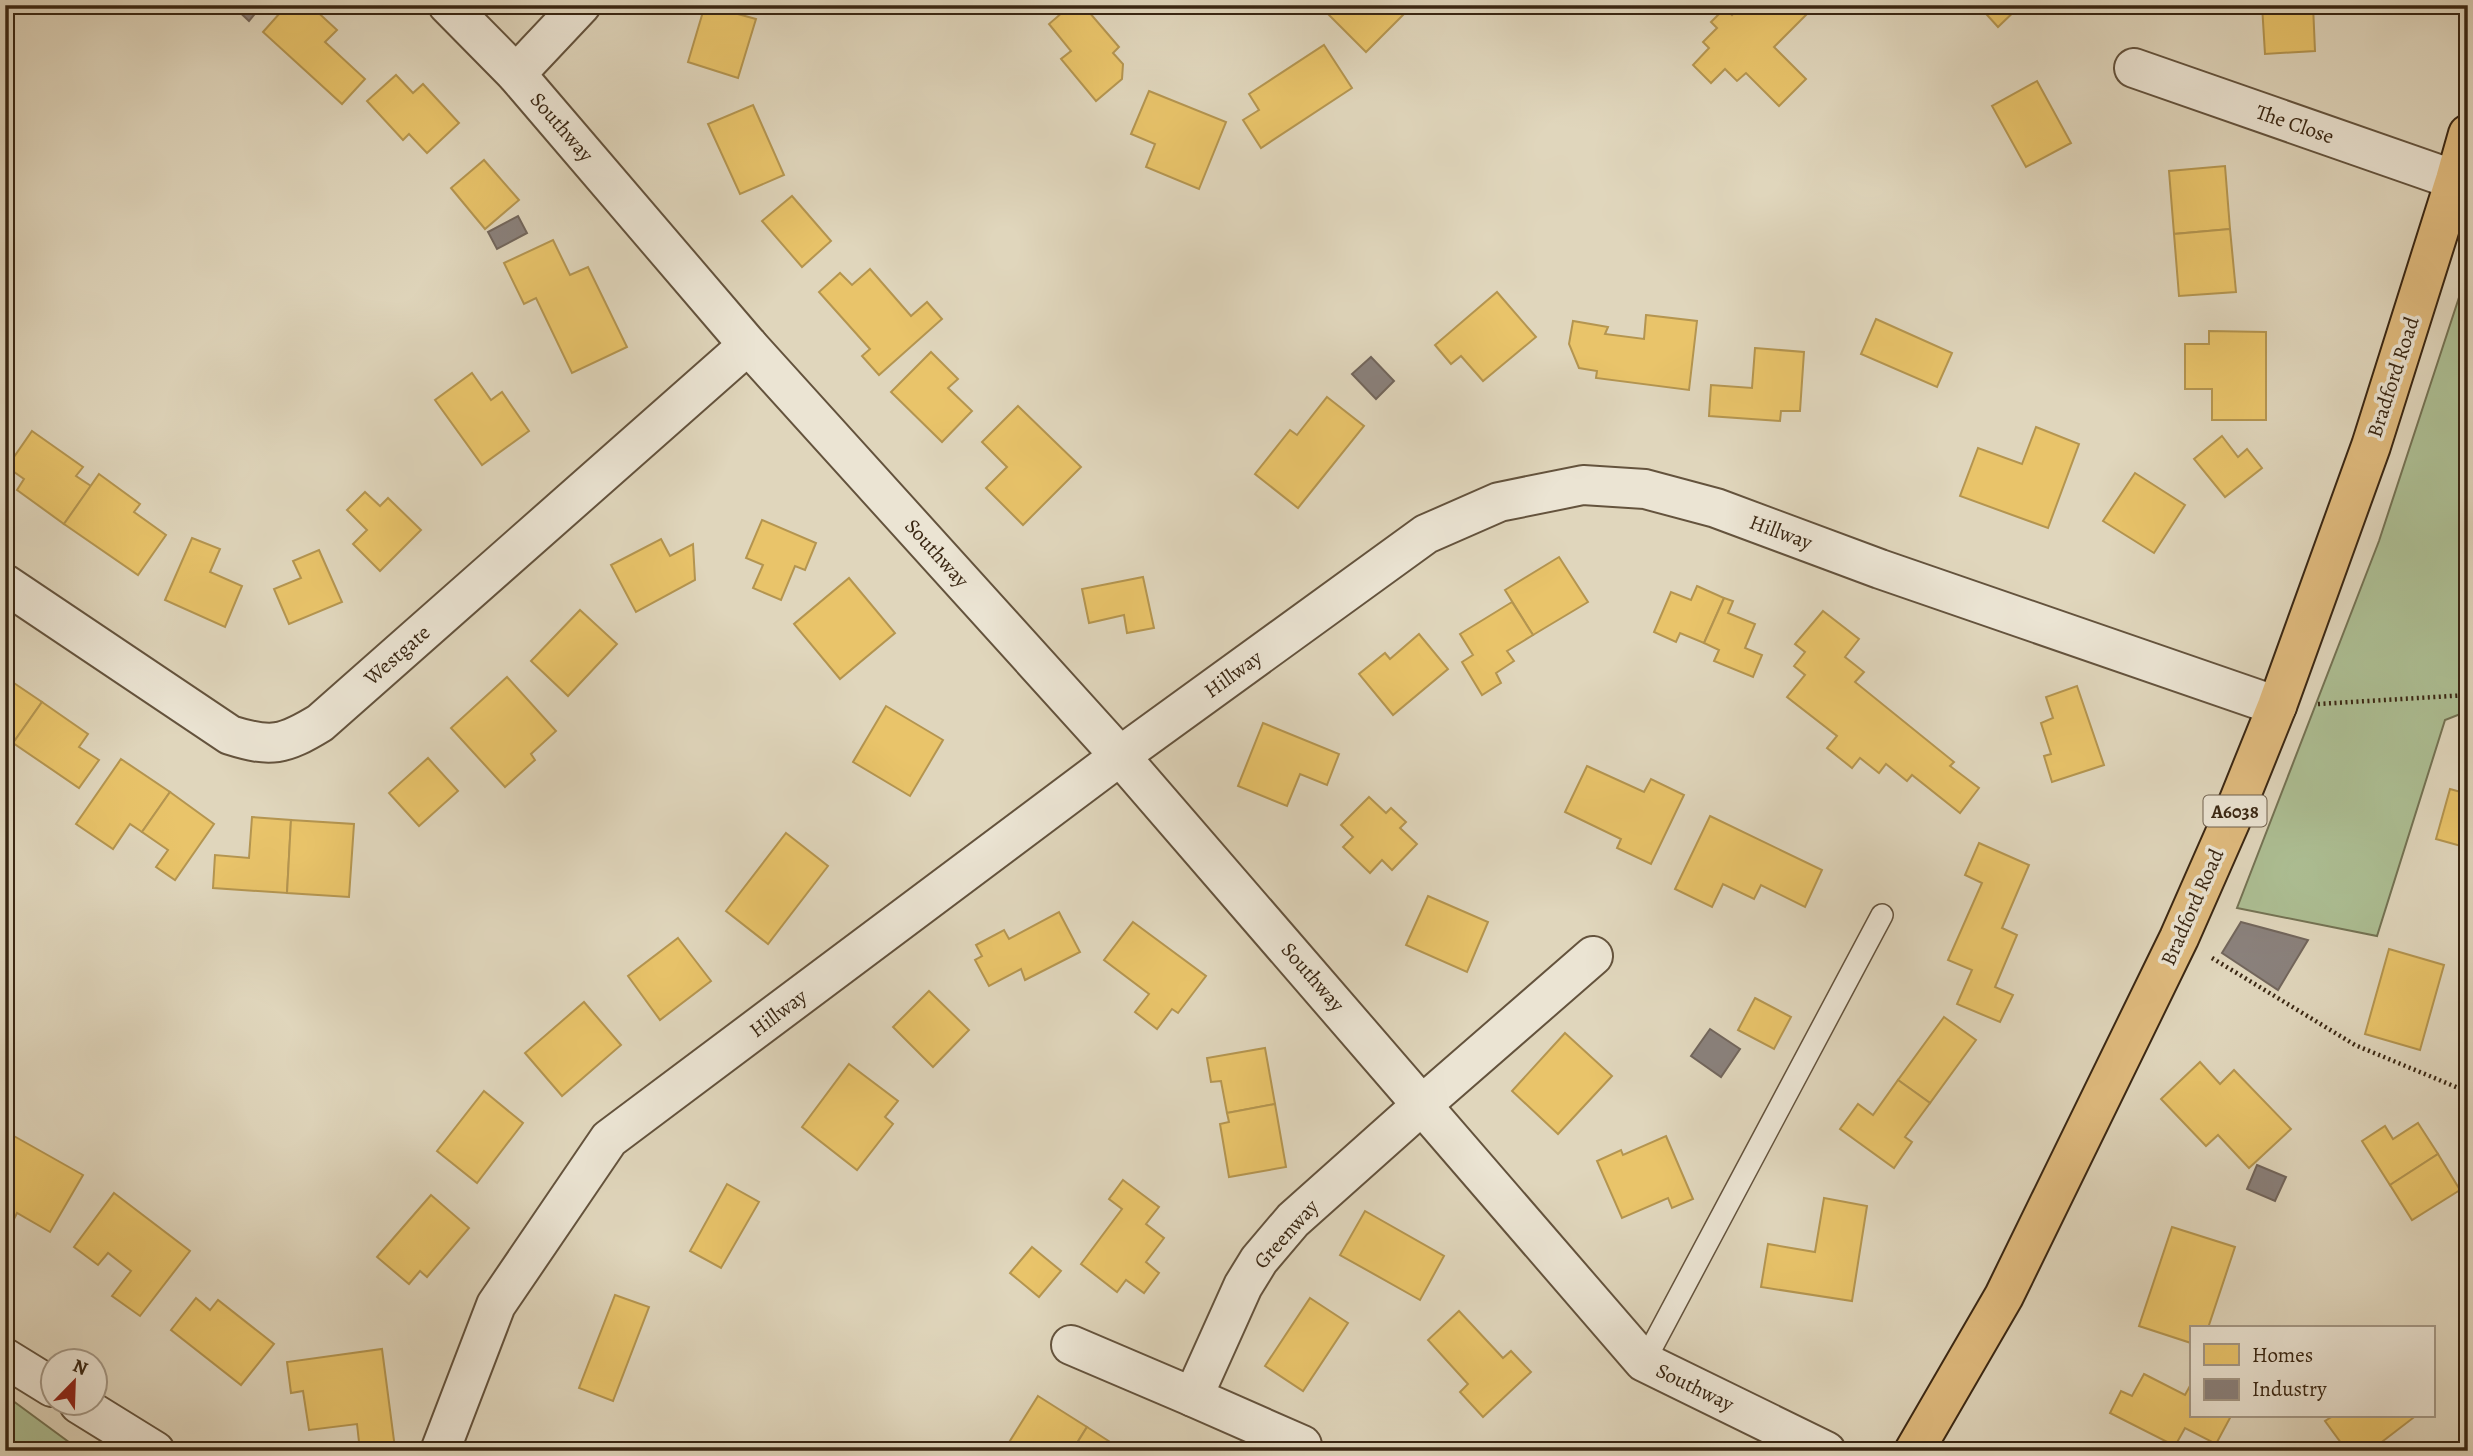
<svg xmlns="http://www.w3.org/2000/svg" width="2473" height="1456" font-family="Alegreya,serif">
	<rect width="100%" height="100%" fill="#e0d6bc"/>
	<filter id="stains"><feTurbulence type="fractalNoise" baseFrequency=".00286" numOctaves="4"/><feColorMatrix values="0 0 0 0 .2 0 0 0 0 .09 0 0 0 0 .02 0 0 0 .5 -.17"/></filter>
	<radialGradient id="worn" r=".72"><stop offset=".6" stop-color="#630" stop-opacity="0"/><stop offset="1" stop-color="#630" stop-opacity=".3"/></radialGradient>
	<g fill="#adbf94" stroke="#747354" stroke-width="2">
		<path d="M 2468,270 L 2468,645 L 2463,646 C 2462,668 2468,688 2468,711 L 2445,720 L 2377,936 L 2237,908 L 2379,541 Z"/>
		<polygon points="5,1395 81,1451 5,1451"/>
	</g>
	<g fill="#e9c46a" stroke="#b49550" stroke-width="2">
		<polygon points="287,5 298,7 310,5 337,30 325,42 365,79 342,104 263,32"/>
		<polygon points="705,5 756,19 738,78 688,62"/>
		<polygon points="1071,5 1083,5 1119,47 1113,53 1123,64 1122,79 1096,101 1061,59 1071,51 1049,24"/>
		<polygon points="1327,5 1413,5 1366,52 1323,9"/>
		<polygon points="1742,5 1814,7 1774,47 1806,79 1779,106 1746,73 1737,81 1725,69 1711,83 1693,65 1709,48 1703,42 1717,28 1711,22 1725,8 1732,15"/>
		<polygon points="1978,5 2021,5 1998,27"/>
		<polygon points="2262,5 2313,5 2315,51 2265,54"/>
		<polygon points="1324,45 1352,88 1261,148 1243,120 1259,110 1249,94"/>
		<polygon points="396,75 413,93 423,84 459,123 427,153 409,134 403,140 367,101"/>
		<polygon points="2037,81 2071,143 2026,167 1992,106"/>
		<polygon points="1149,91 1226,122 1199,189 1146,167 1155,144 1131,134"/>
		<polygon points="753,105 784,175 740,194 708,124"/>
		<polygon points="484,160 519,200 485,229 451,188"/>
		<polygon points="2225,166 2230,229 2174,234 2169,171"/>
		<polygon points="792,196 831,241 802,267 762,221"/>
		<polygon points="2230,229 2236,292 2179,296 2174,234"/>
		<polygon points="553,240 570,275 588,267 627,347 572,373 536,298 524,304 504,263"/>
		<polygon points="870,269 911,316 927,302 942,319 879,375 862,356 870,349 819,292 840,273 852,285"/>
		<polygon points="1497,292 1536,337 1483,381 1461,356 1451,364 1435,345"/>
		<polygon points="1646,315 1697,321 1689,390 1596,378 1597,371 1579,368 1569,344 1573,321 1608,327 1605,334 1644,339"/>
		<polygon points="1876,319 1952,353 1937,387 1861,354"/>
		<polygon points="2209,331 2266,332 2266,420 2212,420 2212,389 2185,389 2185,344 2209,344"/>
		<polygon points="1755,348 1804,352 1800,411 1781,411 1780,421 1709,416 1711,385 1752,388"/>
		<polygon points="931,352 958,379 948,388 972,411 942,442 891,392"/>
		<polygon points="472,373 491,400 502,392 529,431 482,465 435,400"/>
		<polygon points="1327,397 1364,426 1298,508 1255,474 1290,430 1297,435"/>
		<polygon points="1018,406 1081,467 1023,525 986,488 1007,467 982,442"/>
		<polygon points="2036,427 2079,444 2048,528 1960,496 1978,448 2022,464"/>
		<polygon points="32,431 83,467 76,476 91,486 64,524 17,490 24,479 7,467"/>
		<polygon points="2222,436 2238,457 2247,449 2262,468 2225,497 2194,459"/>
		<polygon points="2135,473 2185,505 2154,553 2103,521"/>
		<polygon points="99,474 140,504 134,512 166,535 138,575 64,524"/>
		<polygon points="365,492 380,506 388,498 421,530 380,571 353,544 367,530 347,510"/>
		<polygon points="762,520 816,543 805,570 795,566 781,600 753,588 763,565 746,558"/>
		<polygon points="192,538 220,549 210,572 242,586 225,627 165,600"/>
		<polygon points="661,539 670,556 693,544 695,580 636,612 611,565"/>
		<polygon points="319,550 342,602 289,624 274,589 301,578 293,561"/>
		<polygon points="1559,557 1588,602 1533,635 1505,590"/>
		<polygon points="1143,577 1154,628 1127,633 1124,615 1089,623 1082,589"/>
		<polygon points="849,578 895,633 840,679 794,624"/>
		<polygon points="1697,586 1724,598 1704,643 1680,633 1676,642 1654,632 1671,592 1691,600"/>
		<polygon points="1724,598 1733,601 1728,613 1755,624 1745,648 1762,655 1753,677 1714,661 1719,650 1704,643"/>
		<polygon points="1512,602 1533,635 1507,651 1514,661 1496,673 1501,683 1482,695 1462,662 1473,655 1460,634"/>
		<polygon points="580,610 617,644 568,696 531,661"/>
		<polygon points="1823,611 1859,639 1845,657 1864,672 1855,682 1954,762 1950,766 1979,788 1960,813 1912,775 1907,781 1886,764 1879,773 1860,758 1852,768 1827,748 1837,736 1787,697 1805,675 1794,666 1805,652 1795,644"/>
		<polygon points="1419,634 1448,669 1393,715 1359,674 1385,653 1390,659"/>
		<polygon points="5,677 42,702 13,743 5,738"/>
		<polygon points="507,677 556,731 531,754 535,760 505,787 451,728"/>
		<polygon points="2077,686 2104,765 2052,782 2044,756 2051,754 2041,723 2053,718 2046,697"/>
		<polygon points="42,702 88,734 79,747 99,760 79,788 13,743"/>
		<polygon points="886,706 943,740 910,796 853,762"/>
		<polygon points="1263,723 1339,754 1327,785 1300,774 1287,806 1238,786"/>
		<polygon points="428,758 458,791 419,826 389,793"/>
		<polygon points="121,759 170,792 142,832 130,824 113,849 76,824"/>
		<polygon points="1587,766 1644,792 1651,779 1684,795 1651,864 1617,848 1621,839 1565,812"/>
		<polygon points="2450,789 2468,794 2468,848 2436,839"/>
		<polygon points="170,792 214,824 175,880 156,867 168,850 142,832"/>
		<polygon points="1369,797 1386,813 1391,808 1406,822 1400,828 1417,844 1392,870 1382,860 1370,873 1343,847 1353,837 1341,825"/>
		<polygon points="1710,816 1822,870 1805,907 1761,885 1754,899 1723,884 1712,907 1675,889"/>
		<polygon points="252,817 291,820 287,893 213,888 215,855 249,858"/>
		<polygon points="291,820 354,824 349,897 287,893"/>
		<polygon points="786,833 828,866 768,944 726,911"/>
		<polygon points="1979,843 2029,865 2002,928 2017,935 1995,987 2013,995 2000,1022 1957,1004 1972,970 1948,960 1982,883 1965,875"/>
		<polygon points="1428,896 1488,922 1467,972 1406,945"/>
		<polygon points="1059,912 1080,952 1025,980 1021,969 989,986 975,960 982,956 976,945 1004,930 1009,939"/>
		<polygon points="1133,922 1206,976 1178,1013 1172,1009 1157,1029 1135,1012 1149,994 1104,960"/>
		<polygon points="678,938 711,981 660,1020 628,976"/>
		<polygon points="2389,949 2444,965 2420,1050 2365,1034"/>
		<polygon points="929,991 969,1030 933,1067 893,1027"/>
		<polygon points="1755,998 1791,1017 1774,1049 1738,1030"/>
		<polygon points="584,1002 621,1045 562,1096 525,1053"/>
		<polygon points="1944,1017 1976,1040 1930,1103 1898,1080"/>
		<polygon points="1565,1033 1612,1076 1558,1134 1512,1091"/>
		<polygon points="1265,1048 1275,1104 1227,1113 1221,1081 1211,1082 1207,1058"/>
		<polygon points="2200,1062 2220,1084 2234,1070 2291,1129 2249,1168 2218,1135 2206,1146 2161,1099"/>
		<polygon points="849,1064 898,1101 885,1117 893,1124 857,1170 802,1127"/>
		<polygon points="1898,1080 1930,1103 1905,1137 1912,1142 1894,1168 1840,1129 1858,1104 1873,1115"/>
		<polygon points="484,1091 523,1123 477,1183 437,1151"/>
		<polygon points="1275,1104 1286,1167 1229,1177 1220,1124 1229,1122 1227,1113"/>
		<polygon points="2418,1123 2438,1154 2390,1185 2362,1141 2385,1126 2393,1139"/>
		<polygon points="5,1131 83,1175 50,1232 17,1213 14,1219 5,1214"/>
		<polygon points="1666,1136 1693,1199 1672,1208 1668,1198 1622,1218 1597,1161 1621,1150 1623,1155"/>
		<polygon points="2438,1154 2460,1190 2412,1220 2390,1185"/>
		<polygon points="1123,1180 1159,1207 1146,1224 1164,1238 1146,1262 1159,1273 1144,1293 1126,1280 1117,1292 1081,1264 1122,1209 1109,1199"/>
		<polygon points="727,1184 759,1202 721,1268 690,1251"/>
		<polygon points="114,1193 190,1251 140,1316 112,1296 131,1271 108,1253 98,1265 74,1247"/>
		<polygon points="431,1195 469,1228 427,1277 420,1271 409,1284 377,1257"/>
		<polygon points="1824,1198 1867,1206 1852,1301 1761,1287 1768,1244 1815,1252"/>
		<polygon points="1365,1211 1444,1256 1420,1300 1340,1255"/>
		<polygon points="2172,1227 2235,1247 2208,1328 2191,1328 2191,1343 2139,1326"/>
		<polygon points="1032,1247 1061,1271 1039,1297 1010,1273"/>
		<polygon points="615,1295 649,1307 613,1401 579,1388"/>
		<polygon points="196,1298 210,1310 218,1300 274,1344 241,1385 171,1330"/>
		<polygon points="1310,1298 1348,1323 1303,1391 1265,1366"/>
		<polygon points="1459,1311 1503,1358 1511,1351 1531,1372 1483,1417 1460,1392 1468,1384 1428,1340"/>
		<polygon points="382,1349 395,1448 360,1451 357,1424 309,1430 303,1391 291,1393 287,1362"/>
		<polygon points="2144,1374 2185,1395 2191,1384 2191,1416 2231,1416 2216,1444 2185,1428 2175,1446 2110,1413 2121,1391 2132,1396"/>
		<polygon points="1038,1396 1087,1427 1072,1451 1018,1451 1008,1444"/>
		<polygon points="2333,1416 2411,1416 2413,1418 2370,1451 2347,1451 2325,1421"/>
		<polygon points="1087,1427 1124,1451 1072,1451"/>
	</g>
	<g fill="#8a817c" stroke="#72665c" stroke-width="2">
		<polygon points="232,5 262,5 249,21"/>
		<polygon points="518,216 527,233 497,249 488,232"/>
		<polygon points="1371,357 1394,381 1376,399 1352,374"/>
		<polygon points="2241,922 2308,940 2278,990 2222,953"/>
		<polygon points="1710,1029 1740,1049 1721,1077 1691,1056"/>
		<polygon points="2257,1165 2286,1177 2275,1201 2247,1189"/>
	</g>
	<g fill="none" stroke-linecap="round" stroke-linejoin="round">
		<defs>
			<polyline id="service" points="1644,1362 1882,915"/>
			<g id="minor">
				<polyline points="448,5 516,74 748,345 1120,756 1644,1362 1826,1451"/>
				<polyline points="2134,68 2455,180"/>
				<polyline points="516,74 581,5"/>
				<path d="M 5,584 L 230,735 C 271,748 284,745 320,723 L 748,345"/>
				<polyline points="1071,1345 1193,1397 1243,1286 1259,1260 1293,1220 1423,1104 1593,956"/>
				<polyline points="1193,1397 1302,1445"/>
				<polyline points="440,1451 496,1305 609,1139 1120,756 1426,534 1499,502 1583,485 1645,489 1716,508 1880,569 2277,706"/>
			</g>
			<g id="tertiary">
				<polyline points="5,1358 52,1387"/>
				<polyline points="79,1404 155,1451"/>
			</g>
			<polyline id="primary" points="1914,1451 2004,1296 2179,938 2231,820 2277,706 2371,446 2455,180 2468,134"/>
		</defs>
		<use href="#service" stroke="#64533d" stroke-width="24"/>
		<use href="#minor" stroke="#64533d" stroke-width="42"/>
		<use href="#tertiary" stroke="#64533d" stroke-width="42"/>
		<use href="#primary" stroke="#3a2713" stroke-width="42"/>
		<g stroke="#3a2713" stroke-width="4.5" stroke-dasharray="2 3.5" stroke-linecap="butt">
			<polyline points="2318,704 2468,695"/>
			<polyline points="2212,958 2355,1045 2468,1092"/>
		</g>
		<use href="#service" stroke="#ebe4d3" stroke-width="21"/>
		<use href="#minor" stroke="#ebe4d3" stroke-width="38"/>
		<use href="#tertiary" stroke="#ebe4d3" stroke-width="38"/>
		<use href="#primary" stroke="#e0bb7e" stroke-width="38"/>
	</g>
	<g text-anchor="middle" stroke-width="7" stroke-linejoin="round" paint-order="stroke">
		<rect fill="#ebe4d3" stroke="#6f604d" stroke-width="2" x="2203.5" y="795.5" width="63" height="31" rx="5"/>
		<g font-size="19" font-weight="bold" fill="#3a2713">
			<text x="2235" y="818">A6038</text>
		</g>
		<g font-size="21" fill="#3a2713" stroke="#ebe4d3">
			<text transform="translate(2295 124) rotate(19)" y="7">The Close</text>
			<text transform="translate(562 127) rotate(49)" y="7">Southway</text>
			<text transform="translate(2393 377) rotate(-72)" y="7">Bradford Road</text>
			<text transform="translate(1781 532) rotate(20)" y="7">Hillway</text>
			<text transform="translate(937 553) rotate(48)" y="7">Southway</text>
			<text transform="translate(397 655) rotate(-41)" y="7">Westgate</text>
			<text transform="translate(1233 674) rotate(-36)" y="7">Hillway</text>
			<text transform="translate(2192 907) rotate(-66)" y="7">Bradford Road</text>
			<text transform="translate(1313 977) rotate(49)" y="7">Southway</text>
			<text transform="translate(778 1013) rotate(-37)" y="7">Hillway</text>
			<text transform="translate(1286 1234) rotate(-48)" y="7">Greenway</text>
			<text transform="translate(1695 1387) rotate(26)" y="7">Southway</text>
		</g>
	</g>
	<rect width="2473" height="1456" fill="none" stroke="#e0d6bc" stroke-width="28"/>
	<rect x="7" y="7" width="2459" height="1442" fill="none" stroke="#3a2713" stroke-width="3.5"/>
	<rect x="14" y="14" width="2445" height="1428" fill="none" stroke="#3a2713" stroke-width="2"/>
	<rect x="2190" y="1326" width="245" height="91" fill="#ebe4d3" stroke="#a49886" stroke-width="2"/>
	<rect x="2204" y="1344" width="35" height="21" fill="#e9c46a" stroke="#a49886" stroke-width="2"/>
	<text x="2252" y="1362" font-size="21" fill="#3a2713">Homes</text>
	<rect x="2204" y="1379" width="35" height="21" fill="#8a817c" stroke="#a49886" stroke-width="2"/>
	<text x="2252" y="1396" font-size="21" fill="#3a2713">Industry</text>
	<g transform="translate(74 1382) rotate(23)"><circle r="33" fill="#ebe4d3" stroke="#a49886" stroke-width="2"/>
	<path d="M0-5L12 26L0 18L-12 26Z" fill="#8f2418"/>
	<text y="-10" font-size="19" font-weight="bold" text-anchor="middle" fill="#3a2713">N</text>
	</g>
	<rect width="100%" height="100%" filter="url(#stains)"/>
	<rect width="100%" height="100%" fill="url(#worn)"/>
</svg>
